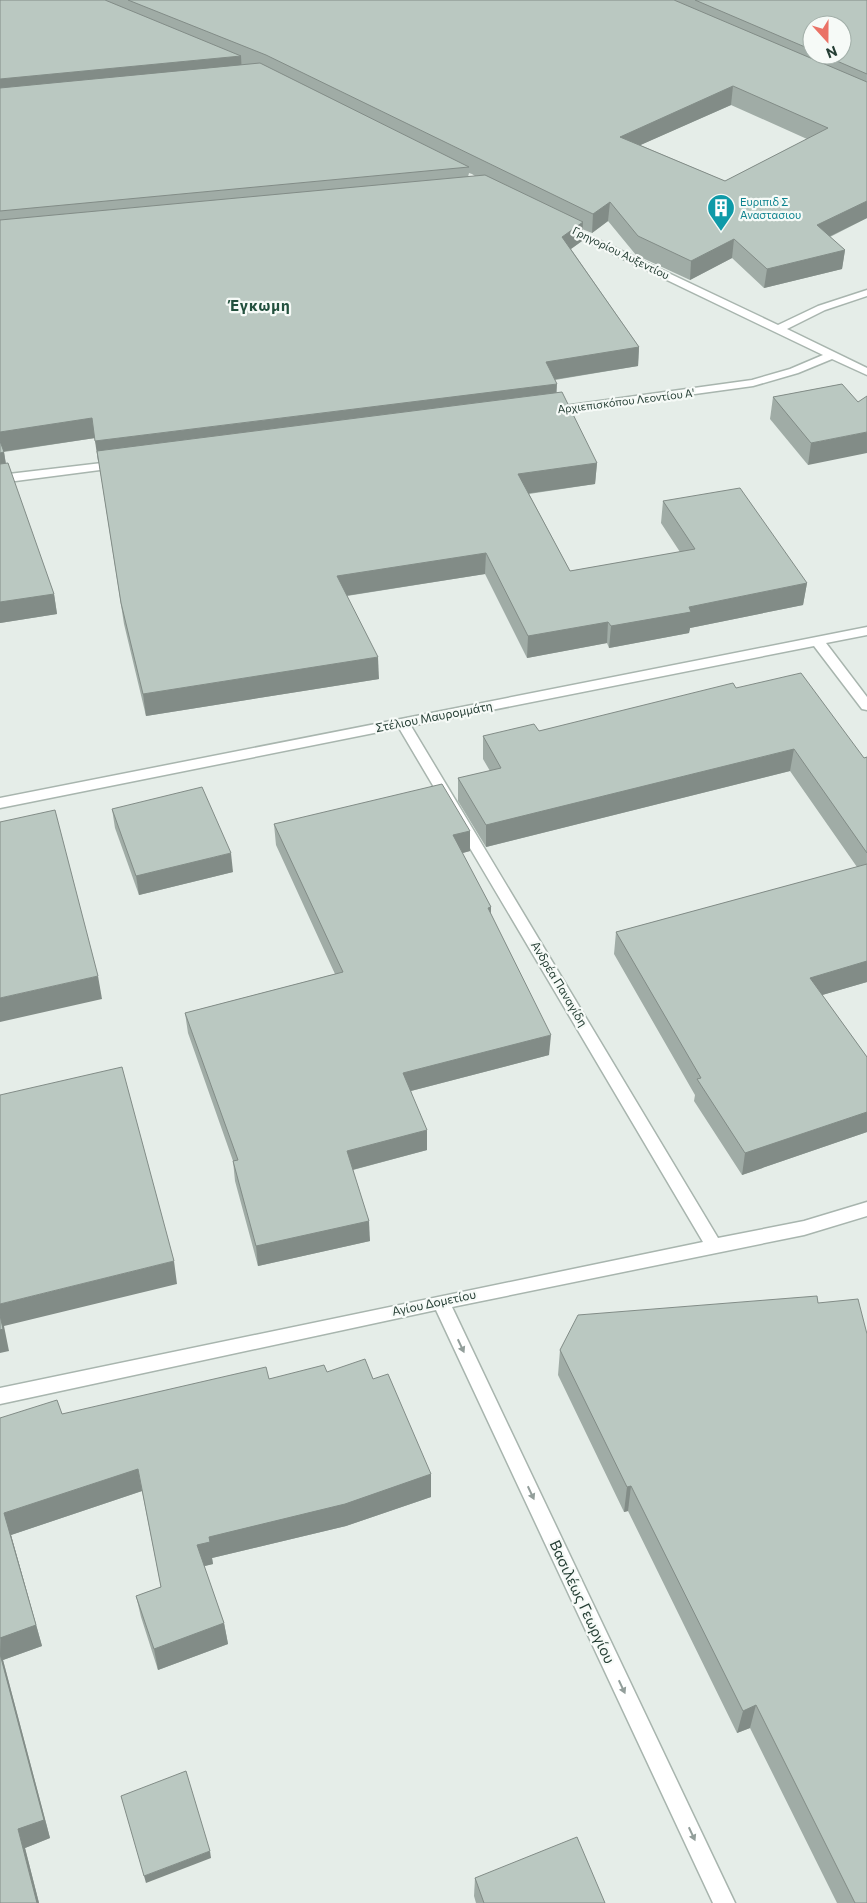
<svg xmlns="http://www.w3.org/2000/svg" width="867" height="1903" font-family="Commissioner,sans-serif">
	<rect width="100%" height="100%" fill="#e5ede8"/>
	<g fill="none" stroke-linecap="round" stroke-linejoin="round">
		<defs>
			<g id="minor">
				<polygon points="565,224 778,325 818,306 867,290 867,296 825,310 787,329 867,368 867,375 832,359 798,373 753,386 549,414 545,413 543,411 545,409 549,408 752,380 790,369 823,355 561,229 561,225"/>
				<polygon points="119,461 125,465 123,467 0,483 0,475"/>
				<polygon points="867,627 867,635 826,643 867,697 867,710 862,709 814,646 411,726 718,1238 804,1221 867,1202 867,1216 804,1235 452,1307 735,1903 713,1903 436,1310 0,1404 0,1388 703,1242 399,728 0,808 0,798"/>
			</g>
		</defs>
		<use href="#minor" stroke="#a8b5ae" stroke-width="3"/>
		<use href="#minor" fill="#fff" fill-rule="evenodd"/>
	</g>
	<g fill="#a0aca6" fill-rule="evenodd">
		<path d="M 0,0 L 867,0 L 867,218 L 830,237 L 845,250 L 842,269 L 764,288 L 732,258 L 690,280 L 636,255 L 608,221 L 592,233 L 582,229 L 582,241 L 571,249 L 639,347 L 638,366 L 555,380 L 556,393 L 597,463 L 595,484 L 529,494 L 570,571 L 680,552 L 661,523 L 663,501 L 807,583 L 803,605 L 690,628 L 689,633 L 609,648 L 607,643 L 527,658 L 485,574 L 347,596 L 379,679 L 146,716 L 124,624 L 95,438 L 4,452 L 6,464 L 54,594 L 57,614 L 0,623 ZM 812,25 L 842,55 L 812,55 ZM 731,105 L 807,139 L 725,181 L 640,145 ZM 469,173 L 472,174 L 475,176 L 468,177 Z"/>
		<polygon points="842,384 808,465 770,419 773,397"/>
		<polygon points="736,688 864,758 867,757 867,982 822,995 867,1057 867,1132 742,1175 694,1101 695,1095 614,954 616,932 857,867 790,771 486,847 458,801 458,778 490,771 483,759 483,736 539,731"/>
		<polygon points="112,809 233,872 139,895 115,828"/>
		<polygon points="274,824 470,831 470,851 462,853 491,907 491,914 549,1055 411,1091 427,1150 353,1170 370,1241 258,1266 235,1181 233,1161 188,1033 185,1013 335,974 276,845"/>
		<polygon points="818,1303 867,1903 837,1903 750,1728 737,1733 628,1511 624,1512 558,1375 560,1350"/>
		<polygon points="327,1372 373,1379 431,1497 346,1526 212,1558 213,1564 204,1566 224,1623 228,1644 158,1670 141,1617 136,1596 161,1587 142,1491 11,1535 42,1646 3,1660 50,1838 25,1848 39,1903 0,1903 0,1418 62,1414 269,1379"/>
		<polygon points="475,1878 605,1903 476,1903 474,1896"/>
	</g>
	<g fill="#828c87">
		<polygon points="241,56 242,74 0,97 0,79"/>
		<polygon points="733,86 731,105 618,155 620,137"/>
		<polygon points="867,201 867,218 814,244 817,225"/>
		<polygon points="610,202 608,221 592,233 593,214"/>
		<polygon points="583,222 582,241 561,256 562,237"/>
		<polygon points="734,239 732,258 690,280 691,261"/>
		<polygon points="845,250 842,269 764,288 767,269"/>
		<polygon points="639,347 638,366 545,381 546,362"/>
		<polygon points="557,384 556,404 98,461 95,441"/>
		<polygon points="92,418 95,438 0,452 0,432"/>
		<polygon points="867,432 867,453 808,465 811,443"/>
		<polygon points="4,452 7,472 0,474 0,453"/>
		<polygon points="597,463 595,484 517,495 518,474"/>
		<polygon points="486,553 485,574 338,597 337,576"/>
		<polygon points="807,583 803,605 690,628 689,633 609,648 611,626 689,607"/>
		<polygon points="54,594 57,614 0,623 0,602"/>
		<polygon points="608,622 607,643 527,658 528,636"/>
		<polygon points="378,657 379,679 146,716 143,694"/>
		<polygon points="794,749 790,771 486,847 486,825"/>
		<polygon points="470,831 470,851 452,856 453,835"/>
		<polygon points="231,853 233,872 139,895 136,876"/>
		<polygon points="491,907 490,928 488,908"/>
		<polygon points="867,961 867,982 805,1000 810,978"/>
		<polygon points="98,976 102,999 0,1022 0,998"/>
		<polygon points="551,1035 549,1055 403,1093 403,1073"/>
		<polygon points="867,1112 867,1132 742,1175 745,1153"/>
		<polygon points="427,1130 427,1150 348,1171 347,1151"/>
		<polygon points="369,1221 370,1241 258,1266 256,1246"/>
		<polygon points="174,1261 177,1284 4,1326 9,1351 0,1353 0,1304"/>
		<polygon points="138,1469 142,1491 11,1535 42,1646 3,1660 50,1838 25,1848 39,1903 37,1903 18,1829 0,1654 4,1513"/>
		<polygon points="431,1474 431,1497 346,1526 212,1558 213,1564 201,1567 197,1545 209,1537"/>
		<polygon points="631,1486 628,1511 624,1512 627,1487"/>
		<polygon points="224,1623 228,1644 158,1670 154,1649"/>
		<polygon points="756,1705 750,1728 737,1733 743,1711"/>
		<polygon points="210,1851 211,1858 146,1883 144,1876"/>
	</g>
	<g fill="#bac8c1" stroke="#828c87" fill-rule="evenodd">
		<polygon points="0,0 105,0 241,56 0,79"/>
		<path d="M 128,0 L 674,0 L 867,82 L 867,201 L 817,225 L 845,250 L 767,269 L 734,239 L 691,261 L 638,236 L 610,202 L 593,214 L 266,55 ZM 733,86 L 828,128 L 725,181 L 620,137 Z"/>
		<polygon points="695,0 867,0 867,74 823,55 842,55 842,25 812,25 812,50"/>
		<polygon points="260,63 469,167 0,211 0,88"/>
		<polygon points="485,175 583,222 562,237 639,347 546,362 557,384 95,441 92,418 0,432 0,220"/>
		<polygon points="842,384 858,402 867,396 867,432 811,443 773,397"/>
		<polygon points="562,392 597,463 518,474 570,571 695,549 663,501 740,488 807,583 689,607 691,612 611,626 608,622 528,636 486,553 337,576 378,657 143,694 121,603 97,451"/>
		<polygon points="0,441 4,452 0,453"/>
		<polygon points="8,463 54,594 0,602 0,464"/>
		<polygon points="801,673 864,758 867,757 867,853 794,749 486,825 458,778 501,768 483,736 534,724 539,731 733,683 736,688"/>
		<polygon points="442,784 470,831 453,835 491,907 488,908 551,1035 403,1073 427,1130 347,1151 369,1221 256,1246 233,1161 238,1160 185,1013 343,972 274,824"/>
		<polygon points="202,787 231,853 136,876 112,809"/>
		<polygon points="55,810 98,976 0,998 0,822"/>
		<polygon points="867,864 867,961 810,978 867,1057 867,1112 745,1153 697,1079 701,1078 616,932"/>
		<polygon points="122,1067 174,1261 0,1304 0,1095"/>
		<polygon points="817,1296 818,1303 858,1299 867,1334 867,1903 855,1903 756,1705 743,1711 631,1486 627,1487 560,1350 578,1315"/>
		<polygon points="0,1315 3,1329 0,1330"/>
		<polygon points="365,1359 373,1379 388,1374 431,1474 345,1504 209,1537 210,1542 197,1545 224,1623 154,1649 136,1596 161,1587 138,1469 4,1513 36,1625 0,1638 0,1418 57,1400 62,1414 266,1367 269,1379 324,1365 327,1372"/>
		<polygon points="0,1654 44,1820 18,1829 37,1903 0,1903"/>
		<polygon points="186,1771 210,1851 144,1876 121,1796"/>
		<polygon points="577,1837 605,1903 484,1903 475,1878"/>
	</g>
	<defs><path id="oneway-solid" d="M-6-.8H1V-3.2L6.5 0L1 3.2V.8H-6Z" transform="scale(1.25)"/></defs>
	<g fill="#929e9a">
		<use href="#oneway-solid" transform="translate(461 1346) rotate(65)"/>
		<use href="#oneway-solid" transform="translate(531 1493) rotate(65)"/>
		<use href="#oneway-solid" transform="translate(622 1687) rotate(65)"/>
		<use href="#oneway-solid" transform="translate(692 1834) rotate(65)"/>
	</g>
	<defs>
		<symbol id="building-pin" viewBox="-11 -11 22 30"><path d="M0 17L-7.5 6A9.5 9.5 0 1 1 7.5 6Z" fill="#0f9aa8" stroke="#f6faf7"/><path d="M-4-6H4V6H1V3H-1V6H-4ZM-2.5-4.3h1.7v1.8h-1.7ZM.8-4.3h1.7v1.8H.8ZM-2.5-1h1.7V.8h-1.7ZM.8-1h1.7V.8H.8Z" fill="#fff"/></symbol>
	</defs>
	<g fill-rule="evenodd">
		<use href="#building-pin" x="705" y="192" width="32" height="43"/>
	</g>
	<g text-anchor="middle" stroke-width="4.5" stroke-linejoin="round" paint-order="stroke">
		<g font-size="11" fill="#0d838f" stroke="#f6faf7" text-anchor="start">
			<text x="740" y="206">Ευριπιδ Σ<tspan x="740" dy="13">Αναστασιου</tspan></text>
		</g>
		<g font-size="11" fill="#253e34" stroke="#f6faf7">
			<text transform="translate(621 253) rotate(26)" y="4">Γρηγορίου Αυξεντίου</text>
			<text transform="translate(626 401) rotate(-7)" y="4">Αρχιεπισκόπου Λεοντίου Α'</text>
		</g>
		<g font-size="12" fill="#253e34" stroke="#f6faf7">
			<text transform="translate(434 717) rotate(-11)" y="4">Στέλιου Μαυρομμάτη</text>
			<text transform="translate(559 984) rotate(59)" y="4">Ανδρέα Παναγίδη</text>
			<text transform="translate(434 1303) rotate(-12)" y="4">Αγίου Δομετίου</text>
		</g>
		<g font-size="15" font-weight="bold" letter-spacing="1" fill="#22503d" stroke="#f6faf7">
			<text x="260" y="311">Έγκωμη</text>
		</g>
		<g font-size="15" fill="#253e34" stroke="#f6faf7">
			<text transform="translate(582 1602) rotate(65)" y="5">Βασιλέως Γεωργίου</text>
		</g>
	</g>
	<g transform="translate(827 40) rotate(159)"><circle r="24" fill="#f6faf7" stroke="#a2afa9"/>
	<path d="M0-4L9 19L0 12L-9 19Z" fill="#ea7266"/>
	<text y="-8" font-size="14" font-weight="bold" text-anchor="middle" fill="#253e34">N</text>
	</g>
</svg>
